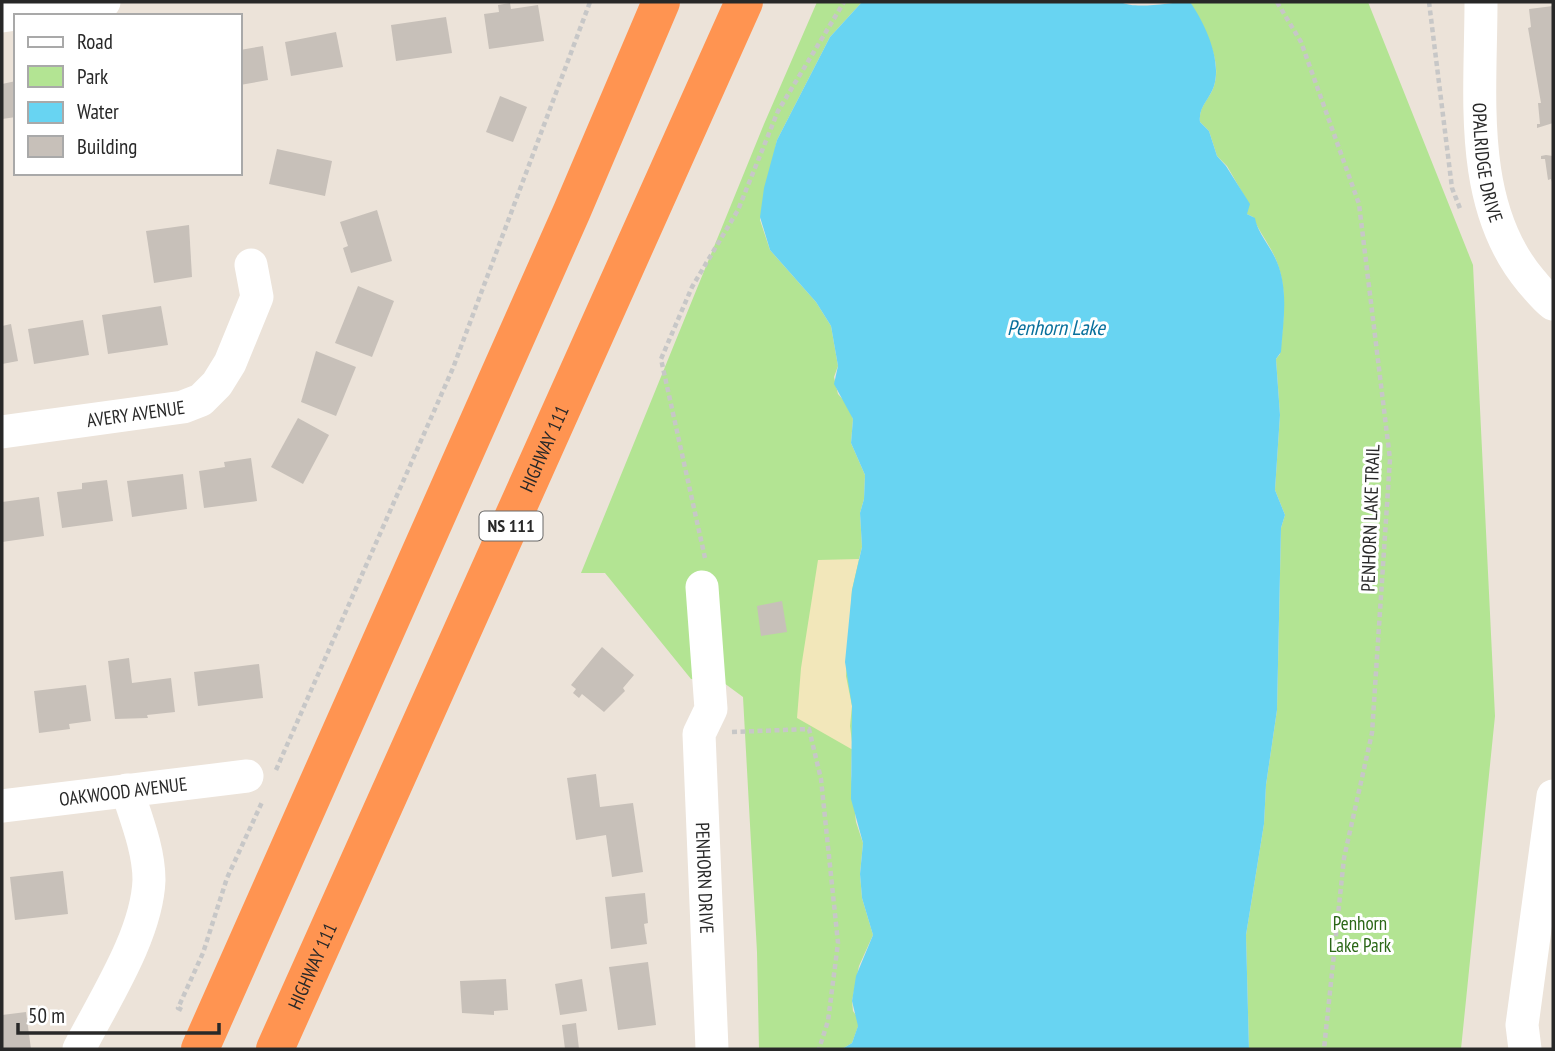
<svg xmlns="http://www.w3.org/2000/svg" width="1555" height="1051" font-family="'PT Sans Narrow',sans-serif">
	<rect width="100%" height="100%" fill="#ece3d9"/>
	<g fill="#b3e493">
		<polygon points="817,2 862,2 830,37 777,140 760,220 770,250 816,302 831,326 838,366 834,377 838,394 847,404 853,419 851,443 865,475 864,499 860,513 862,547 859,559 851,775 856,822 863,843 860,874 862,898 873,935 859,966 852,1001 853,1011 860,1021 852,1043 842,1049 759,1049 757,952 743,697 724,683 691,679 605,573 581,573 764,124"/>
		<path d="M 1190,2 L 1368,2 L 1473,265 L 1495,716 L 1461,1049 L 1249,1049 L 1246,935 L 1264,824 L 1266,785 L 1277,710 L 1281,528 L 1285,515 L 1275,490 L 1280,415 L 1276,359 L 1280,354 C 1283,324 1288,294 1278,265 C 1272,247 1260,234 1253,217 L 1247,214 L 1246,199 L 1227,166 L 1217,156 L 1209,131 L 1200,122 C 1198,106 1210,99 1214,86 C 1223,57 1202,27 1190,2 Z"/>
	</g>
	<polygon fill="#f2e7ba" points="859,559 852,590 846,676 852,706 850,726 853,750 797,718 801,668 818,560"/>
	<path fill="#68d4f2" d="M 862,2 L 1121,2 C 1136,10 1170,2 1190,2 C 1205,23 1222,60 1214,86 C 1210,99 1198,107 1200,122 L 1209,131 L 1217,156 L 1226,166 L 1250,204 L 1247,214 L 1255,218 C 1257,232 1271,247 1277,262 C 1289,291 1283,323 1281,352 L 1276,359 L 1280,415 L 1275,490 L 1285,515 L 1281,528 L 1277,710 L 1266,785 L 1264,824 L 1246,935 L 1249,1049 L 842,1049 L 852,1043 L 858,1026 L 852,1001 L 856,976 L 873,935 L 862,898 L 860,874 L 863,843 L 851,799 L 852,706 L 845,662 L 852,590 L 862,547 L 860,513 L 864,499 L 865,475 L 851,443 L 853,419 L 834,384 L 838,366 L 831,326 L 816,302 L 770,250 L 760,217 L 764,188 L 777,140 L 830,37 Z"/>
	<g fill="#c7c0b9">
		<polygon points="510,3 511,9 538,5 544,41 489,49 484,14 499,12 498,5"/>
		<polygon points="1553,6 1553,123 1537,128 1537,124 1540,124 1538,103 1541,103 1528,28 1531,27 1529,9"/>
		<polygon points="446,17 452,53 396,61 391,25"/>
		<polygon points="336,32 343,67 291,76 285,42"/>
		<polygon points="263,46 268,80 240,85 240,50"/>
		<polygon points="16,81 16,117 2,119 2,84"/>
		<polygon points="500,96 527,107 513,142 486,132"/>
		<polygon points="277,149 332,161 325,196 269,184"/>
		<polygon points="1546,155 1553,156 1553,185 1551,179 1548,180 1545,159 1541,159 1541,156"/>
		<polygon points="377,210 392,261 351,273 343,248 348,246 340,222"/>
		<polygon points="189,225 192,277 154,283 146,231"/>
		<polygon points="358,286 394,301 372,357 335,343"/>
		<polygon points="161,306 168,345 108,354 102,315"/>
		<polygon points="83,320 89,355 34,364 28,329"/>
		<polygon points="11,324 18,361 2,364 2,326"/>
		<polygon points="316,351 356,367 336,416 301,402"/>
		<polygon points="298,418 329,435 303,484 271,467"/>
		<polygon points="251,458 257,501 204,508 199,471 225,467 224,462"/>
		<polygon points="183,474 187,509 132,517 127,481"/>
		<polygon points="107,480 113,521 62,528 57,492 82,489 82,483"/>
		<polygon points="39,497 44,536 2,542 2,502"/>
		<polygon points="782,601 787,632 761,636 757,606"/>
		<polygon points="602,647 634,675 623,688 625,691 604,712 582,694 579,698 573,693 576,689 571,685"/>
		<polygon points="129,658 132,683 171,678 175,712 147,715 148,718 115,719 108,661"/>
		<polygon points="259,664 263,698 198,706 194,672"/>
		<polygon points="86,685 91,721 69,724 70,729 39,733 34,691"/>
		<polygon points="596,774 600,807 633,803 643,872 612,877 606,835 576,840 567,778"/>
		<polygon points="63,871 68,914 15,920 10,877"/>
		<polygon points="645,893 648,923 644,924 647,944 611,949 605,897"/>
		<polygon points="648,962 656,1025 618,1030 609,967"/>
		<polygon points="506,979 508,1010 494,1011 494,1015 462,1013 460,981"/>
		<polygon points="582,979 587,1011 560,1015 555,984"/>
		<polygon points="26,1012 31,1049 2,1049 2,1015"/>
		<polygon points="576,1023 579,1049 565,1049 562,1025"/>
	</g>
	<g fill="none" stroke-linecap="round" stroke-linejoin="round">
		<g stroke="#c7c7c7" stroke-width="4.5" stroke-dasharray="5 3.5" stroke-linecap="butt">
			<polyline points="1277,2 1301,42 1359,204 1390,459 1372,733 1344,858 1324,1049"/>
			<polyline points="1429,2 1452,188 1461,211"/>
			<polyline points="705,558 661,359 692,287 738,210 778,111 844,2"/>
			<polyline points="732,732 809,729 821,779 838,943 828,1021 819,1049"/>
			<polyline points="276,770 453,368 590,2"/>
			<polyline points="182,1010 178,1008 203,953 227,878 263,800"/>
		</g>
		<g stroke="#fff" stroke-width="33">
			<path id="s1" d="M 1481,2 C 1481,95 1467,205 1531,281 C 1538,289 1545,298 1553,304"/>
			<polyline points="2,16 104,2"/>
			<path id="s2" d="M 2,432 L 183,407 L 201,400 L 217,384 L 230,363 L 257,297 L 251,265"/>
			<path id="s3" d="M 702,587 L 711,709 L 699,734 L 712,1049"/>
			<path id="s4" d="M 2,806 L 247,776"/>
			<path d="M 79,1049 C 104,1000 147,935 149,880 C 149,850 136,818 127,790"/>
			<polyline points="1525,1049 1522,1025 1553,796"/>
		</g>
		<g stroke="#ff9451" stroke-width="38">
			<polyline points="200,1049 572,211 661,2"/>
			<path id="s5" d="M 275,1049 L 744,2"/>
		</g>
	</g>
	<g text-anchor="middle" stroke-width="6" stroke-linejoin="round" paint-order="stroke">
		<rect fill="#fff" stroke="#686868" stroke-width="2" x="479.5" y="511.5" width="63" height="29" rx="5"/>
		<g font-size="18" font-weight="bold" fill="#282828">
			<text x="511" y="532">NS 111</text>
		</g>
		<g font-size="19" fill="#282828" stroke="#fff">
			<text dy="7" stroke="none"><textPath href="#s1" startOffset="161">OPALRIDGE DRIVE</textPath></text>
			<text dy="7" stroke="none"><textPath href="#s2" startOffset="135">AVERY AVENUE</textPath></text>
			<text dy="7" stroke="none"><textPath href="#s5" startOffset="658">HIGHWAY 111</textPath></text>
			<text transform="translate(1370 518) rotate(-88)" y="7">PENHORN LAKE TRAIL</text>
			<text dy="7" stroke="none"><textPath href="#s4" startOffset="122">OAKWOOD AVENUE</textPath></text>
			<text dy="7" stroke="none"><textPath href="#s3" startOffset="294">PENHORN DRIVE</textPath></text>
			<text dy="7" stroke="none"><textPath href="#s5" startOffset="91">HIGHWAY 111</textPath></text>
		</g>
		<g font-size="19" fill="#2b6717" stroke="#fff">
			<text x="1360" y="930">Penhorn<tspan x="1360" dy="22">Lake Park</tspan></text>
		</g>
		<g font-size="21" font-style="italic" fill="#09709c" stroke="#fff">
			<text x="1056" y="335">Penhorn Lake</text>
		</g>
	</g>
	<rect width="1555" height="1051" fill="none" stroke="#282828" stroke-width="7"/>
	<rect x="14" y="14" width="228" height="161" fill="#ffffff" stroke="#a9a9a9" stroke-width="2"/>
	<rect x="28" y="37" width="35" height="10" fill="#ffffff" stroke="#a9a9a9" stroke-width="2"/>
	<text x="77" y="49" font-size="21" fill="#282828">Road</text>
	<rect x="28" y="66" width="35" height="21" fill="#b3e493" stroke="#a9a9a9" stroke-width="2"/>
	<text x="77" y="84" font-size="21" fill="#282828">Park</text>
	<rect x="28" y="102" width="35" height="21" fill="#68d4f2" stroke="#a9a9a9" stroke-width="2"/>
	<text x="77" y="119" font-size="21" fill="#282828">Water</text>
	<rect x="28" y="136" width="35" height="21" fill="#c7c0b9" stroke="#a9a9a9" stroke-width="2"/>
	<text x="77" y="154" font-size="21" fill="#282828">Building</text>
	<path d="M18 1023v10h201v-10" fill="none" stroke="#282828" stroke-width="3.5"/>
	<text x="28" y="1023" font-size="21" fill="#282828" stroke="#ffffff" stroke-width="5" paint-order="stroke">50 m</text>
</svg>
